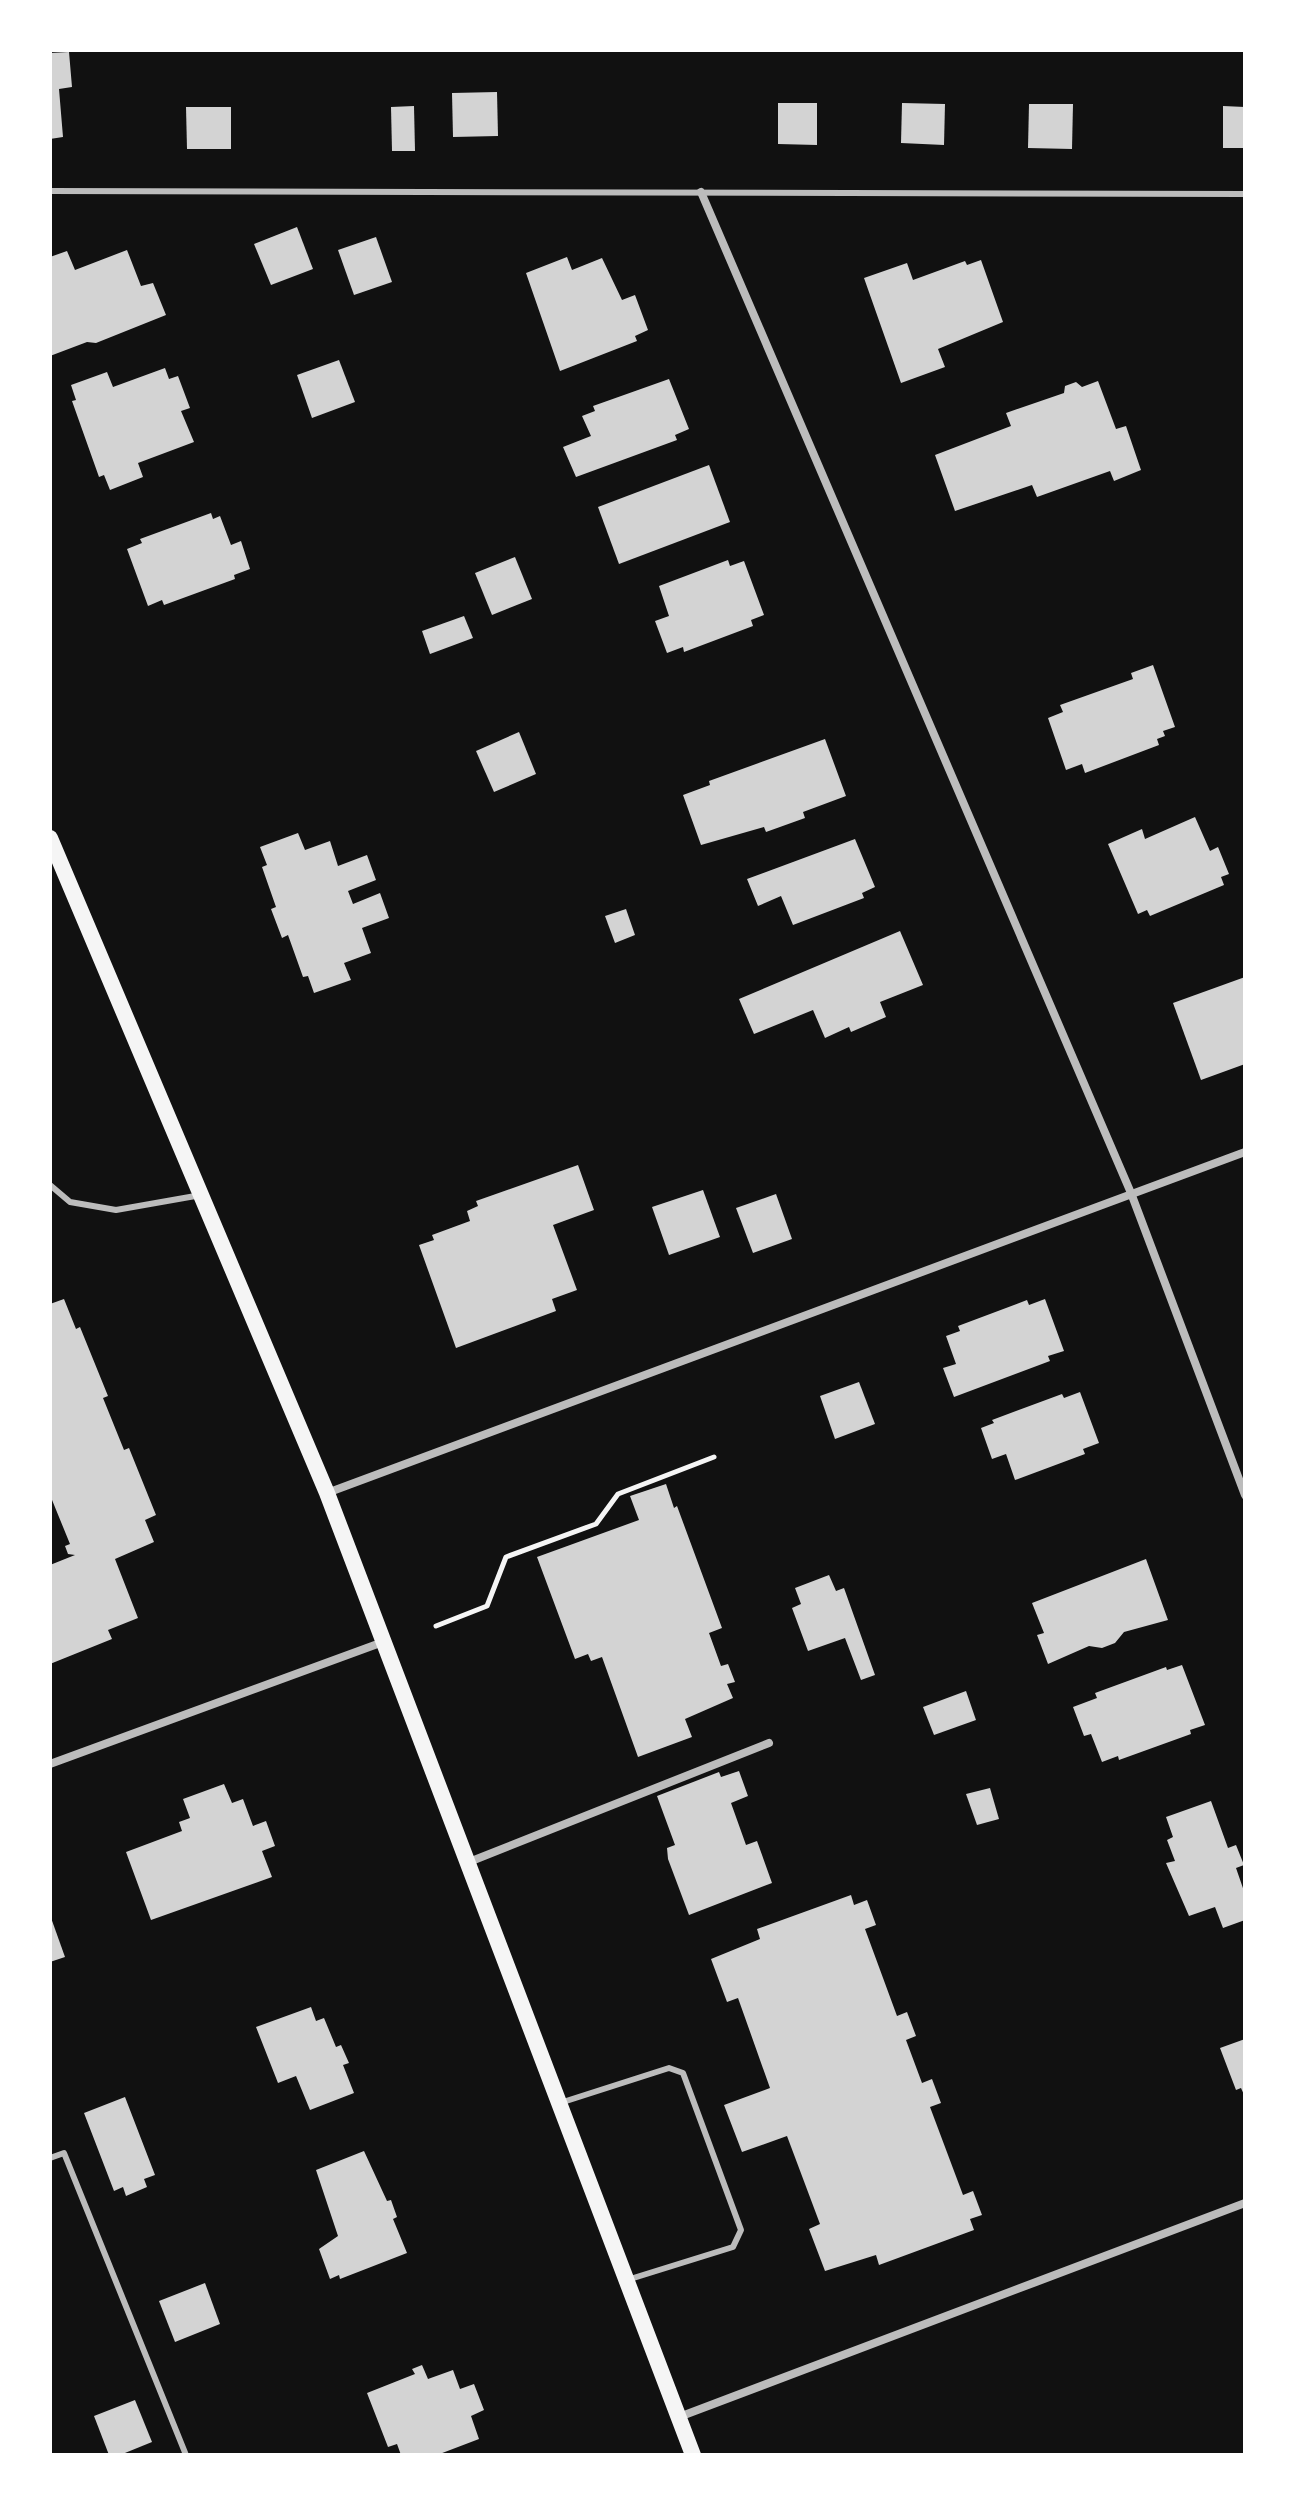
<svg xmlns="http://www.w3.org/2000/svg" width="1295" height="2505" font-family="Jost,sans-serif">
	<rect width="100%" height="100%" fill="#111"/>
	<g fill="#d3d3d3">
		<polygon points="69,52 72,87 59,89 63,137 50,139 50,53"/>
		<polygon points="497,92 498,136 453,137 452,93"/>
		<polygon points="778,103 817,103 817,145 778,144"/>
		<polygon points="902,103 945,104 944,145 901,143"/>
		<polygon points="1029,104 1073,104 1072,149 1028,148"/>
		<polygon points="414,106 415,151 392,151 391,107"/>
		<polygon points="1223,106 1245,107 1245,148 1223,148"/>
		<polygon points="186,107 231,107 231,149 187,149"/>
		<polygon points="297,227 313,269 271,285 254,244"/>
		<polygon points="376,237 392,282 354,295 338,250"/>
		<polygon points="127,250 141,286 153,283 166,315 96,343 87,342 50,356 50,257 67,251 75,270"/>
		<polygon points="567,257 572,270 602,258 622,300 635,295 648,330 635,336 637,341 560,371 526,273"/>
		<polygon points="981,260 1003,322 938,349 945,367 901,383 864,278 907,263 913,280 965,261 967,265"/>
		<polygon points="339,360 355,402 312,418 297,375"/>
		<polygon points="165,368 169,379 178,376 190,408 181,411 194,442 138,463 143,477 110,490 104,475 99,477 72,401 76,400 71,385 107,372 113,387"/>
		<polygon points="669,379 689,429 675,435 677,440 576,477 563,447 591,436 582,416 595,411 593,406"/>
		<polygon points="1098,381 1116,429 1126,426 1141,470 1114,481 1110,471 1037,497 1032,485 955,511 935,455 1011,426 1006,413 1064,393 1065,386 1076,382 1082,387"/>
		<polygon points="709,465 730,522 619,564 598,507"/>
		<polygon points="211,513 213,519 220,516 231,545 241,541 250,569 234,575 235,579 164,605 162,600 148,606 127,549 142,543 140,539"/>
		<polygon points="515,557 532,599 492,615 475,573"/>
		<polygon points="728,560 730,566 744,561 764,615 751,620 753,626 684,652 683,647 667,653 655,621 669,616 659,586"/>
		<polygon points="464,616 473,638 430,654 422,631"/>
		<polygon points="1153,665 1175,727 1163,731 1165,736 1157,739 1159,745 1085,773 1082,764 1066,770 1048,718 1063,712 1060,705 1133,679 1131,673"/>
		<polygon points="519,732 536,774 494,792 476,751"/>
		<polygon points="825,739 846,796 803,812 805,818 766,832 764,827 701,845 683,795 710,785 709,781"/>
		<polygon points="1195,817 1210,851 1218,847 1229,874 1221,877 1224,885 1150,916 1147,910 1138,914 1108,844 1142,829 1145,839"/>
		<polygon points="298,833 305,850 330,841 338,866 367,855 376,880 348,891 353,904 380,893 389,918 362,928 371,953 344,963 351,980 314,993 308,976 303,977 288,935 282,938 271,909 276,907 262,867 267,865 260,847"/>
		<polygon points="855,839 875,887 862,893 864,898 793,925 781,896 758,906 747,879"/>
		<polygon points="626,909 635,935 615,943 605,916"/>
		<polygon points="900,931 923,985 880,1002 886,1017 851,1032 849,1027 825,1038 813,1010 754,1034 739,999"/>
		<polygon points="1245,977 1245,1064 1201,1080 1173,1003"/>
		<polygon points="578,1165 594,1210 553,1225 577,1290 552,1299 556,1311 456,1348 419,1245 434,1240 432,1235 470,1221 467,1211 478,1206 476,1201"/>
		<polygon points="703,1190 720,1237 669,1255 652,1207"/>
		<polygon points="776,1194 792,1239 753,1253 736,1208"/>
		<polygon points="64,1299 76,1329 80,1327 108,1396 103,1398 124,1450 129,1448 156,1515 145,1520 154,1542 115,1559 138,1618 108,1630 112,1639 50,1664 50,1565 75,1555 68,1554 65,1546 70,1544 50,1495 50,1304"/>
		<polygon points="1045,1299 1064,1351 1048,1356 1050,1361 954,1397 943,1368 956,1364 946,1336 960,1331 958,1326 1027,1300 1029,1305"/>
		<polygon points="859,1382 875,1424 835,1439 820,1396"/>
		<polygon points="1080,1392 1099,1443 1083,1449 1085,1454 1015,1480 1006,1454 992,1459 981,1428 994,1423 992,1420 1062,1394 1064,1398"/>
		<polygon points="666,1484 674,1508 677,1506 722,1628 709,1633 721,1666 728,1664 735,1682 727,1684 733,1698 685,1719 692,1737 638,1757 602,1657 591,1661 588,1654 575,1659 537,1557 639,1520 630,1496"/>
		<polygon points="1146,1559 1168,1620 1124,1632 1115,1643 1102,1648 1089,1646 1048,1664 1037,1635 1044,1633 1032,1603"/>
		<polygon points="829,1575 836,1591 844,1588 875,1675 861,1680 845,1638 808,1651 792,1608 801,1604 795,1588"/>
		<polygon points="1182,1665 1205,1725 1190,1730 1191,1734 1119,1760 1118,1756 1102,1762 1091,1734 1084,1736 1073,1707 1097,1698 1095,1693 1166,1667 1167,1670"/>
		<polygon points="966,1691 976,1720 934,1735 923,1707"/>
		<polygon points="739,1771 748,1796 731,1803 746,1845 757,1841 772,1883 689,1915 668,1859 667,1848 675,1845 657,1796 719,1772 721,1777"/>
		<polygon points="224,1784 232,1803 243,1799 253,1826 266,1821 275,1846 262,1851 272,1877 151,1920 126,1852 182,1831 179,1822 190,1818 183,1799"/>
		<polygon points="990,1788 999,1819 977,1825 966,1794"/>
		<polygon points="1211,1801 1228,1848 1236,1845 1244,1865 1236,1868 1245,1894 1245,1920 1223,1928 1215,1907 1189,1916 1166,1863 1175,1861 1167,1840 1173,1837 1166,1817"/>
		<polygon points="851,1895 854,1905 867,1900 876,1925 865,1929 897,2016 907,2012 916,2036 906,2040 922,2083 932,2079 941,2103 930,2107 963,2195 973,2191 982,2215 970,2219 974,2230 879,2265 876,2255 825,2271 809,2229 820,2224 787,2136 742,2152 724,2105 770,2088 738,1998 727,2002 711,1959 760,1939 757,1929"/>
		<polygon points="50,1915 65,1957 50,1962"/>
		<polygon points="311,2007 316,2021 324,2018 336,2047 341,2045 349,2063 343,2065 354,2093 310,2110 296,2076 278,2083 256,2027"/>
		<polygon points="1245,2039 1245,2097 1241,2088 1236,2090 1220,2048"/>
		<polygon points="125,2097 155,2175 144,2179 147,2187 126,2196 123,2187 114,2191 84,2113"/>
		<polygon points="364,2151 387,2201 391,2200 397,2217 393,2219 407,2253 340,2279 339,2275 330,2279 319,2249 338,2236 316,2170"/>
		<polygon points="205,2283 220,2324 175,2342 159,2301"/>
		<polygon points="422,2365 428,2379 453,2370 460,2389 474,2384 484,2410 471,2416 479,2439 437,2455 401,2455 397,2444 388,2447 367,2393 415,2374 412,2369"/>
		<polygon points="135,2400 152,2442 120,2455 109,2455 94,2416"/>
	</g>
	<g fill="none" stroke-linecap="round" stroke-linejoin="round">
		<polyline stroke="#f5f5f5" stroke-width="5" points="436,1626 487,1606 506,1557 596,1524 618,1494 714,1457"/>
		<g stroke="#bcbcbc" stroke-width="6">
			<polyline points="50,191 1245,194"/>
			<polyline points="50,1185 70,1202 116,1210 201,1195"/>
			<polyline points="563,2102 669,2068 683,2073 741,2230 733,2247 627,2280"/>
			<polyline points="50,2158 64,2153 186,2455"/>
		</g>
		<g stroke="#bcbcbc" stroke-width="8">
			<polyline points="701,192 1131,1193 1245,1495"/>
			<polyline points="327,1493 1245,1152"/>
			<polyline points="50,1764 383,1642"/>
			<polyline points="469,1862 769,1743"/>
			<polyline points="679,2417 1245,2203"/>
		</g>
		<polyline stroke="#f5f5f5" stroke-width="16" points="50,838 327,1493 693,2455"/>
	</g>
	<rect width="1295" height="2505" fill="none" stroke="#ffffff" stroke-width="104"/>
</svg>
